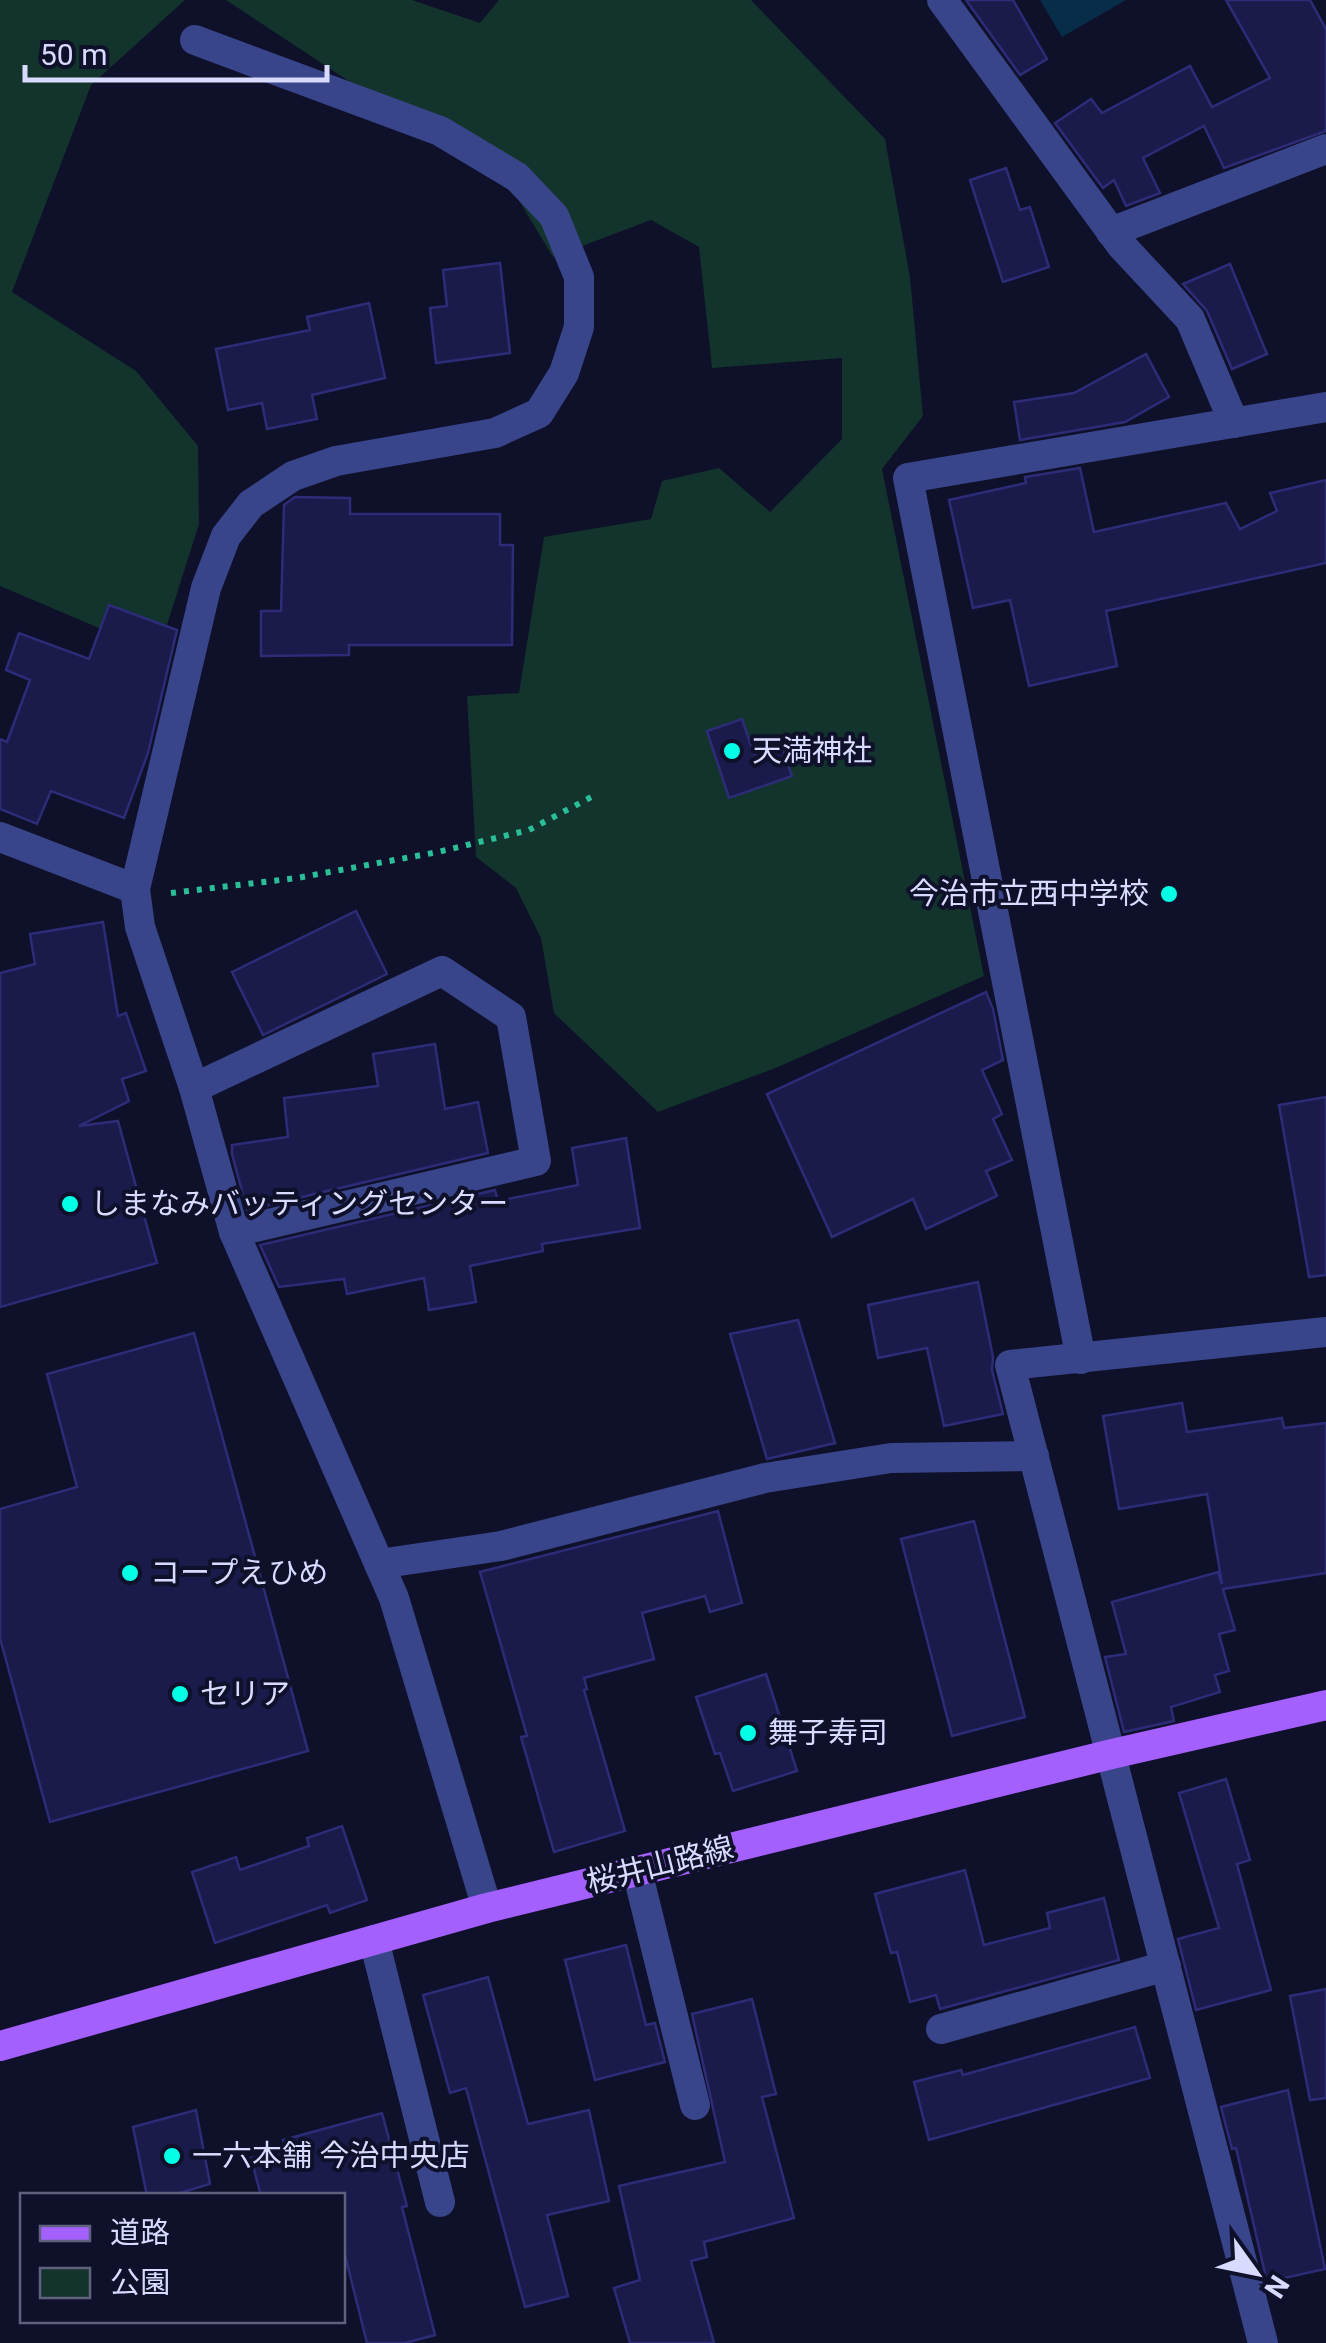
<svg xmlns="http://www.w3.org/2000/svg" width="1326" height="2343" font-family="Roboto,'Noto Sans JP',sans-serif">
	<rect width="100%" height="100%" fill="#0f1029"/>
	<g fill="#12342c">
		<polygon points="0,0 185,0 91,85 12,292 136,371 198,446 199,524 158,653 0,586"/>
		<polygon points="226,0 412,0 480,23 499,0 751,0 885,139 910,277 923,416 882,469 984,976 778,1067 658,1112 554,1013 541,938 516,888 476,857 467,696 519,693 544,537 651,519 662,481 719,468 770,512 842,439 842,358 712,368 699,247 651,220 553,257 512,189"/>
	</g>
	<polygon fill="#082d49" points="1040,0 1126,0 1062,37"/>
	<g fill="#1b1b4b" stroke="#2c2c78" stroke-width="2.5">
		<polygon points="966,0 1013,0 1047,59 1020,75"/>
		<polygon points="1226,0 1310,0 1326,29 1326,131 1224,168 1204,126 1143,158 1160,193 1126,206 1114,180 1103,188 1055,123 1091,99 1102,113 1190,66 1212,107 1270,78"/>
		<polygon points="1006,168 1020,210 1030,207 1049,267 1003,282 970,180"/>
		<polygon points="500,263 510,353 436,363 430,308 447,306 443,270"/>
		<polygon points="1230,264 1267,354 1232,369 1207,311 1183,284"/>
		<polygon points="369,303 385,378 312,395 317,419 267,429 262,403 228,410 216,349 310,330 307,317"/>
		<polygon points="1146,354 1169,397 1125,422 1020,440 1014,402 1074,393"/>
		<polygon points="1080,468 1094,532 1226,503 1240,529 1277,511 1270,493 1326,480 1326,563 1106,611 1117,666 1029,686 1010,600 973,608 949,500 1026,483 1025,477"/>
		<polygon points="295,497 350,498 350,514 500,514 500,545 513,545 512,645 349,645 349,655 261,656 261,611 281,611 284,505"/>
		<polygon points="109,605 177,630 148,753 124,818 51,791 37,824 0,809 0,739 7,742 30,680 6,670 19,633 89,659"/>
		<polygon points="742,719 754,754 781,744 792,776 729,798 707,731"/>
		<polygon points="356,911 387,974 263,1035 232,972"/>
		<polygon points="103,922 118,1016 126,1013 146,1071 122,1079 129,1101 79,1126 118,1121 157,1263 0,1307 0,973 35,964 30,934"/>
		<polygon points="986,992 993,1009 1003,1060 982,1070 1002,1114 993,1119 1012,1160 986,1171 997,1196 926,1229 913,1199 832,1237 767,1094"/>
		<polygon points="435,1044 445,1109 478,1102 488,1153 247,1210 232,1154 232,1145 288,1137 284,1098 378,1086 373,1054"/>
		<polygon points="1326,1097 1326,1275 1309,1277 1279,1105"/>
		<polygon points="626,1138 640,1228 542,1244 543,1251 470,1266 476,1302 429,1310 424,1278 347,1294 344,1279 279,1287 260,1245 495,1190 498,1201 578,1185 572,1148"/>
		<polygon points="978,1282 993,1357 992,1370 1003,1414 944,1426 927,1348 878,1358 868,1305"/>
		<polygon points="798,1320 835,1443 767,1459 730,1334"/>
		<polygon points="194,1333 308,1751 50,1822 0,1638 0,1509 77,1487 47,1374"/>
		<polygon points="1182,1403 1187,1432 1282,1418 1284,1428 1326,1423 1326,1573 1223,1589 1235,1630 1219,1634 1229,1671 1215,1675 1220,1692 1171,1707 1174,1721 1124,1732 1105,1657 1126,1654 1112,1602 1218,1572 1222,1584 1207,1494 1119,1509 1103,1416"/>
		<polygon points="718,1511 742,1603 710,1612 705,1596 642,1613 654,1659 584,1678 587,1689 584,1690 625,1831 554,1852 521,1737 527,1736 480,1572"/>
		<polygon points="974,1521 1025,1717 952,1736 901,1539"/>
		<polygon points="766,1674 797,1771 733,1791 720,1753 715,1754 696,1697"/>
		<polygon points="1226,1779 1250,1860 1237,1864 1271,1990 1196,2010 1178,1939 1219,1928 1179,1793"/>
		<polygon points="342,1826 367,1900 330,1913 327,1905 215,1943 192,1872 236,1857 240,1870 309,1846 307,1838"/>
		<polygon points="965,1870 984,1945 1050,1928 1047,1913 1104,1898 1119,1960 940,2009 936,1995 910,2002 897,1952 891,1953 875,1894"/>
		<polygon points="626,1945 646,2025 655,2023 665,2062 595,2080 565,1960"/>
		<polygon points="488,1977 528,2124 589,2110 609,2201 547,2215 568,2296 525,2307 466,2088 450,2093 423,1995"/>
		<polygon points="1326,1989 1326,2098 1310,2100 1290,1996"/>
		<polygon points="752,1999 776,2094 762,2097 794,2218 704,2242 707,2257 691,2261 714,2343 630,2343 614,2288 640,2280 619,2186 725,2162 692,2014"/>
		<polygon points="1135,2027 1150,2078 929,2140 914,2082 961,2070 963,2075"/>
		<polygon points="1288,2090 1325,2269 1267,2282 1236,2148 1232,2149 1221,2107"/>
		<polygon points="196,2110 210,2184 170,2196 147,2196 133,2127"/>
		<polygon points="382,2113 407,2206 402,2207 435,2335 405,2343 367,2343 342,2243 342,2196 261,2196 251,2158 285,2149 283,2140"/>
	</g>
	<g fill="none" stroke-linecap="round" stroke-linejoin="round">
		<polyline stroke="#2bbf99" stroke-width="6" stroke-dasharray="5 8" stroke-linecap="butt" points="171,893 297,878 438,852 529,830 597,794"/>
		<g stroke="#39458a" stroke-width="30">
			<polyline points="942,0 1121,245 1190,319 1234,423"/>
			<polyline points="195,40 440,131 517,177 554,216 579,277 579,327 564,373 539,413 495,433 336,461 293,476 251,504 226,536 206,588 135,889 140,927 194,1088 234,1232 394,1598 487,1908"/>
			<polyline points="1111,232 1326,149"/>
			<polyline points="0,837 135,889"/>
			<polyline points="194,1088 442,971 511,1017 536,1161 234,1232"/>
			<polyline points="1081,1359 908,478 1326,407"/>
			<polyline points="379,1564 501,1546 765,1478 891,1458 1034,1456"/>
			<polyline points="637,1871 695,2105"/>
			<polyline points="374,1940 440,2202"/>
			<polyline points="941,2029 1166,1966"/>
			<polyline points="1263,2343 1010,1365 1326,1332"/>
		</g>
		<polyline stroke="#a45fff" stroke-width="30" points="0,2046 487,1908 1112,1754 1326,1705"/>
	</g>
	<g fill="#04ffe7" stroke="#0f1029" stroke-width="4">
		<circle cx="732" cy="751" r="10"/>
		<circle cx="1169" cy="894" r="10"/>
		<circle cx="70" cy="1204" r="10"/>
		<circle cx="130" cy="1573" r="10"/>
		<circle cx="180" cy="1694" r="10"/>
		<circle cx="748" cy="1733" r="10"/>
		<circle cx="172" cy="2156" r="10"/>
	</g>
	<g text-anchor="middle" stroke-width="8" stroke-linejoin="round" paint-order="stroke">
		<g font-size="30" fill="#d8dbff" stroke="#0f1029" text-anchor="start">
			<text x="752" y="761">天満神社</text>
			<text x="1149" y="904" text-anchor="end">今治市立西中学校</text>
			<text x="90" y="1214">しまなみバッティングセンター</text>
			<text x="150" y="1583">コープえひめ</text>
			<text x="200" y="1704">セリア</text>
			<text x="768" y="1743">舞子寿司</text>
			<text x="192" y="2166">一六本舗 今治中央店</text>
		</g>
		<g font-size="30" fill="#d8dbff" stroke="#0f1029">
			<text transform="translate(660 1865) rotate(-14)" y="10">桜井山路線</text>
		</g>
	</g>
	<rect x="20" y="2193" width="325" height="130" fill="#0f1029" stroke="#5f617f" stroke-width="2.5"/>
	<rect x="40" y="2226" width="50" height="15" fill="#a45fff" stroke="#5f617f" stroke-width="2.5"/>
	<text x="110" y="2243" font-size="30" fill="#d8dbff">道路</text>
	<rect x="40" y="2268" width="50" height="30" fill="#12342c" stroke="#5f617f" stroke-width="2.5"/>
	<text x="110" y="2293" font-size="30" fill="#d8dbff">公園</text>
	<g transform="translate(1256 2273) rotate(123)" stroke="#0f1029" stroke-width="8" paint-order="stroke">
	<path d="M0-8L18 38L0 25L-18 38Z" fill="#d8dbff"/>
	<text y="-15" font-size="28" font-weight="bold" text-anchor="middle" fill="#d8dbff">N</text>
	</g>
	<path d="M25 65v15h302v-15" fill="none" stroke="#d8dbff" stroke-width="5"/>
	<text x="40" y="65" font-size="30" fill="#d8dbff" stroke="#0f1029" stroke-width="8" paint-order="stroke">50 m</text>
</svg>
